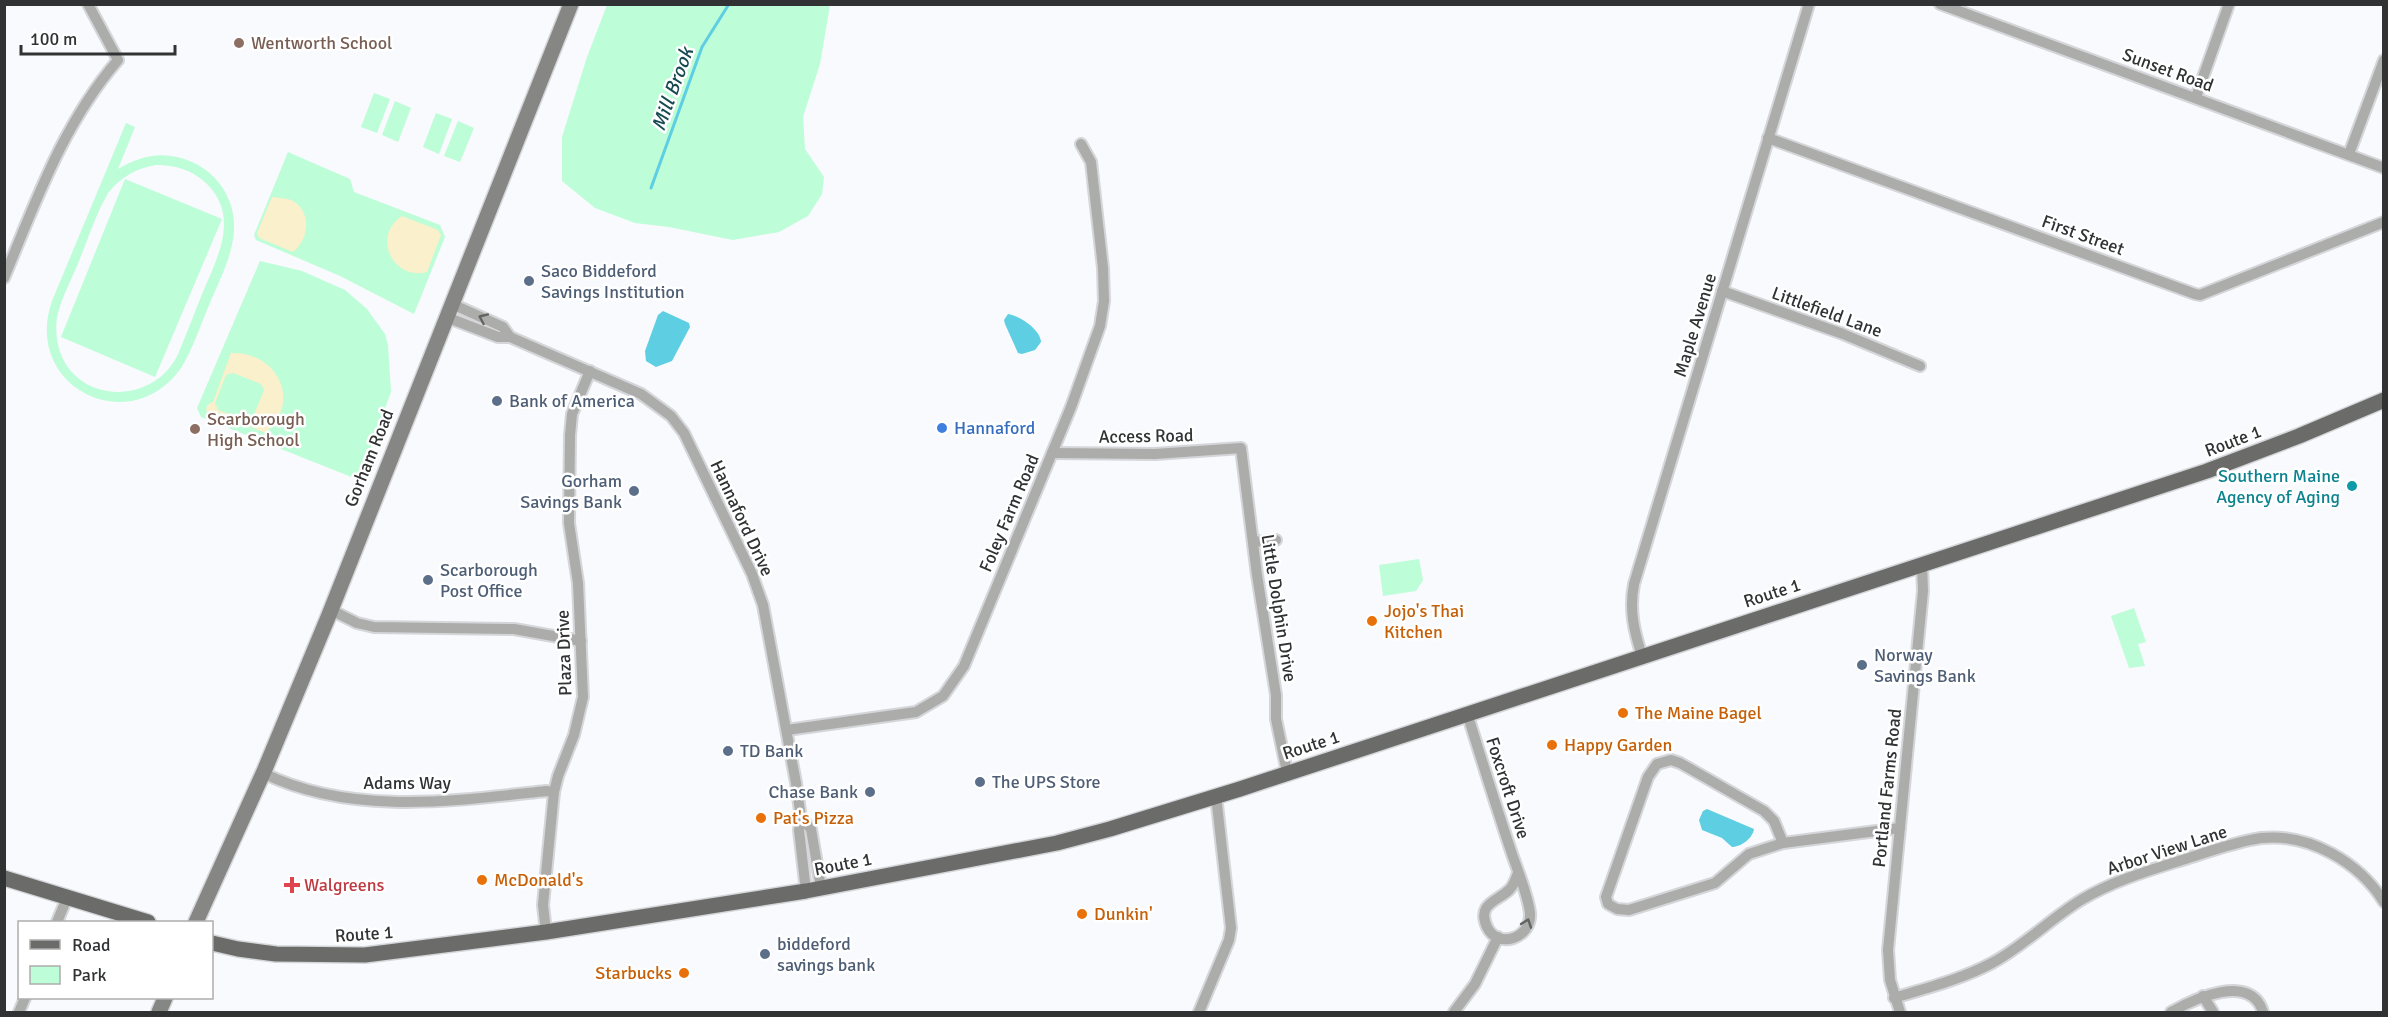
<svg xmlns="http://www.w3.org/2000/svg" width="2388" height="1017" font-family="Signika,sans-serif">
	<rect width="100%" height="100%" fill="#f8fafd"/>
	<g fill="#bdfdd8" fill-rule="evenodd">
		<polygon points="607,5 830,5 820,64 803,117 805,149 824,177 822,194 808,216 779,232 733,240 669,227 635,223 595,208 562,181 562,137 587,57"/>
		<polygon points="374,93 390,99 377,133 361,127"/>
		<polygon points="395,101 411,108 398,142 382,135"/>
		<polygon points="436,113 452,119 439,154 423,147"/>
		<polygon points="458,121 474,128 460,162 444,156"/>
		<path d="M 126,123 L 135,127 L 118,169 C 141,155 166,150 192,162 C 206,168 218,179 225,192 C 247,231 224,269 209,305 C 200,326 193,349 181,368 C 129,441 22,386 52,301 ZM 156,165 C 175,165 193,170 207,184 C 238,215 220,253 205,287 C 196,309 188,330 179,352 C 154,410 66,404 57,339 C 56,332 56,324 57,317 C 61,298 72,279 79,261 C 88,239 96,214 108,193 C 121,177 136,168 156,165 Z"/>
		<polygon points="288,152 350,179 354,192 440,225 445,237 414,314 340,276 256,240 254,235"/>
		<polygon points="125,179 222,219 155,377 61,337"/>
		<polygon points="260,261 302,271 345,290 367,309 385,334 388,345 391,392 359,480 201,417 197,408"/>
		<polygon points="1419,559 1423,580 1416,591 1383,596 1379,565"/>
		<polygon points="2134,608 2146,642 2138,644 2145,666 2129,668 2111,616"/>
	</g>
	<g fill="#faf0cb" fill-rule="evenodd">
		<path d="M 272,197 C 278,198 285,198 291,200 C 312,210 310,239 293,252 L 259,238 L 257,233 Z"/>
		<path d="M 402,216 L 438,230 L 441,235 L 427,272 C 393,281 371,236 402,216 Z"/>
		<path d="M 231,353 C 277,351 303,402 265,433 L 219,413 L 212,415 L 206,411 L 207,405 L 213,402 ZM 233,373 L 261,384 L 264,390 L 253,417 L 246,420 L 218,410 L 215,403 L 226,375 Z"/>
	</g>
	<g fill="#5ecee3">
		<polygon points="663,311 689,323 690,327 672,361 656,367 646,361 645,351 658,315"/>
		<path d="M 1008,314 C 1020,316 1040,329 1041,342 L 1035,350 L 1022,354 L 1018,353 L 1005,324 L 1004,320 Z"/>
		<path d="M 1707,809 L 1754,829 C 1753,838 1741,847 1732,847 L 1722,838 L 1702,830 L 1699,820 L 1703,811 Z"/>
	</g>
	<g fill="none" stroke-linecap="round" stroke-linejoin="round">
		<polyline stroke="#5ecee3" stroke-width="3" points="651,188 702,47 729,4"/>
		<defs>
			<g id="minor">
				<polyline points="1940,4 2384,168"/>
				<polyline points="2196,97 2229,4"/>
				<polyline points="1768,138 2195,294 2200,295 2384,222"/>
				<polyline points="2349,154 2384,60"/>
				<path d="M 4,278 C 36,201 63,124 118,60 L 88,4"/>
				<polyline points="1722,291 1843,334 1920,366"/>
				<polyline points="452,304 503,327 510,337"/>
				<polyline points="446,317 498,337 510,337 641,394 671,416 684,433 752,574 763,605 796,783 801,818 799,830 806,891"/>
				<polyline points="1052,453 1155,454 1241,448 1257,575 1276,695 1276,719 1287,772"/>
				<polyline points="1253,542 1276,540"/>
				<polyline points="331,610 357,623 374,627 514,629 581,641"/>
				<path d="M 1642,656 C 1634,631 1629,610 1634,584 L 1809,4"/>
				<path d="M 1467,713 C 1481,758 1495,803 1510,848 C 1516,867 1528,894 1530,913 C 1532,938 1498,950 1487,927 C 1476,903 1499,901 1510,889 C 1514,885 1516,878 1518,873"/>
				<polyline points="787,730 916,712 943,696 964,666 1071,407 1100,326 1104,301 1103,268 1091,162 1081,144"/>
				<polygon points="1671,760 1680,763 1764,811 1774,821 1783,843 1749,854 1715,883 1629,910 1617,909 1608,904 1606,897 1648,777 1657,764"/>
				<path d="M 263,773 C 351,816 453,801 546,791 L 554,792"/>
				<polyline points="801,818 811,829 821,888"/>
				<polyline points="1783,843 1900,828"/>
				<polyline points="57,922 67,898"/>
				<polyline points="546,932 543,905 554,792 558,776 574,735 583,697 578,583 569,523 570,435 572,414 590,371"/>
				<polyline points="2203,996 2213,1012"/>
				<path d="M 1894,998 C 1927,988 1962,979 1992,963 C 2024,946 2050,919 2081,900 C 2113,881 2147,871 2182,860 C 2208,852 2234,842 2261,838 C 2309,833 2359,862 2384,902"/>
				<polyline points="19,1012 25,998"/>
				<polyline points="1199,1012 1229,940 1231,928 1216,796"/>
				<polyline points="1454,1012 1475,984 1498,937"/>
				<polyline points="1900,1012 1890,980 1888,950 1923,591 1922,565"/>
				<path d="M 2171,1012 C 2194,999 2251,972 2263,1012"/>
			</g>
			<g id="secondary">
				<polyline points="196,922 265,769 329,615 571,4"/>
				<polyline points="159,1012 165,998"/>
			</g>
			<g id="primary">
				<polyline points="4,878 148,922"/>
				<polyline points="212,943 238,949 276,954 365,955 546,932 806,891 1057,843 1110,829 1240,789 2207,471 2299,436 2384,400"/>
			</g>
		</defs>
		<use href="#minor" stroke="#d4d6d9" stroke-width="14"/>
		<use href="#secondary" stroke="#d4d6d9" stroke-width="18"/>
		<use href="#primary" stroke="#d4d6d9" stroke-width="18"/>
		<use href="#minor" stroke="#acacaa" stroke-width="10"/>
		<use href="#secondary" stroke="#868684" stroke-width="15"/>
		<use href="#primary" stroke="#6b6c69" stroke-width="15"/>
	</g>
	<defs><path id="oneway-chevron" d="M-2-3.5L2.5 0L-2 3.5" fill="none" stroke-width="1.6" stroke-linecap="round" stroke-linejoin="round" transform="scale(1.5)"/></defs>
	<g stroke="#626363">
		<use href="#oneway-chevron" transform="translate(483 318) rotate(-156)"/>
		<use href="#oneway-chevron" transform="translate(1527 923) rotate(-70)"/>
	</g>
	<g fill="#8d6e63" stroke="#fff" stroke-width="2">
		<circle cx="239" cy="43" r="6"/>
		<circle cx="195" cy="429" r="6"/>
	</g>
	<g fill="#5c6f8a" stroke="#fff" stroke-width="2">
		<circle cx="529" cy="281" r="6"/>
		<circle cx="497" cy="401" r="6"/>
		<circle cx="634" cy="491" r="6"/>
		<circle cx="428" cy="580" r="6"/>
		<circle cx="1862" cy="665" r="6"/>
		<circle cx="728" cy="751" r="6"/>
		<circle cx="980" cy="782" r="6"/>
		<circle cx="870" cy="792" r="6"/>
		<circle cx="765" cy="954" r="6"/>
	</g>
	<circle fill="#3f7fe0" stroke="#fff" stroke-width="2" cx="942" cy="428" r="6"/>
	<circle fill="#0f9aa8" stroke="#fff" stroke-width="2" cx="2352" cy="486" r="6"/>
	<g fill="#e8710a" stroke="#fff" stroke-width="2">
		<circle cx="1372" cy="621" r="6"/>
		<circle cx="1623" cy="713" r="6"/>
		<circle cx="1552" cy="745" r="6"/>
		<circle cx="761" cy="818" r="6"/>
		<circle cx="482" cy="880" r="6"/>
		<circle cx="1082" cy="914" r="6"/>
		<circle cx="684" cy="973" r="6"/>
	</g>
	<path fill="#e0444e" stroke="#fff" stroke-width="2" d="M289 876h6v6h6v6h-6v6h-6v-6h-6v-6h6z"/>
	<g text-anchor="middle" stroke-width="5" stroke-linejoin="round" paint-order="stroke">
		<g font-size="18" fill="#785e54" stroke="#fff" text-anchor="start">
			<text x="251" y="49">Wentworth School</text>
			<text x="207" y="425">Scarborough<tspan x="207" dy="21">High School</tspan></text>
		</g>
		<g font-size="18" fill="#313233" stroke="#fff">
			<text transform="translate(2168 70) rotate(20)" y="6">Sunset Road</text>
			<text transform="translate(2083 235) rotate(20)" y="6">First Street</text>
			<text transform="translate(1827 312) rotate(20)" y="6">Littlefield Lane</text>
			<text transform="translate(1695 325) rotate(-73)" y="6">Maple Avenue</text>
			<text transform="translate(1146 436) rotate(-1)" y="6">Access Road</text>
			<text transform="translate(2233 441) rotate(-21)" y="6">Route 1</text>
			<text transform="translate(369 458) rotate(-68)" y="6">Gorham Road</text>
			<text transform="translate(1009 513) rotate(-67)" y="6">Foley Farm Road</text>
			<text transform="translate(742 518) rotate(65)" y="6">Hannaford Drive</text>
			<text transform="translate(1772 593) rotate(-18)" y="6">Route 1</text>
			<text transform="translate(1279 608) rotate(81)" y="6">Little Dolphin Drive</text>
			<text transform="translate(564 653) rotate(-92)" y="6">Plaza Drive</text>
			<text transform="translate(1311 745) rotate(-18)" y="6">Route 1</text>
			<text x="407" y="789">Adams Way</text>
			<text transform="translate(1508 788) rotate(72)" y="6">Foxcroft Drive</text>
			<text transform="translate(1887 788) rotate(-84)" y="6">Portland Farms Road</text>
			<text transform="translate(2167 850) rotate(-18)" y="6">Arbor View Lane</text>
			<text transform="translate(843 864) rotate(-11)" y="6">Route 1</text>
			<text transform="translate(364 934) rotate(-4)" y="6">Route 1</text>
		</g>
		<g font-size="18" fill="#4e5e75" stroke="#fff" text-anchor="start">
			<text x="541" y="277">Saco Biddeford<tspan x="541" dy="21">Savings Institution</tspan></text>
			<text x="509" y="407">Bank of America</text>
			<text x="622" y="487" text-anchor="end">Gorham<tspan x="622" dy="21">Savings Bank</tspan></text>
			<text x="440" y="576">Scarborough<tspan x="440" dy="21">Post Office</tspan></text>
			<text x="1874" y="661">Norway<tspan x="1874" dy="21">Savings Bank</tspan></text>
			<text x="740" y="757">TD Bank</text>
			<text x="992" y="788">The UPS Store</text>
			<text x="858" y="798" text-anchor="end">Chase Bank</text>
			<text x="777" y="950">biddeford<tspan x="777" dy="21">savings bank</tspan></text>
		</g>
		<g font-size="18" fill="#366cbe" stroke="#fff" text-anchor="start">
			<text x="954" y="434">Hannaford</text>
		</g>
		<g font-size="18" fill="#0d838f" stroke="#fff" text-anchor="end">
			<text x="2340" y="482">Southern Maine<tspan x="2340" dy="21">Agency of Aging</tspan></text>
		</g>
		<g font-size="18" fill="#c56008" stroke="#fff" text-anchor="start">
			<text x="1384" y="617">Jojo's Thai<tspan x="1384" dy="21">Kitchen</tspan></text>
			<text x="1635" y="719">The Maine Bagel</text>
			<text x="1564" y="751">Happy Garden</text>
			<text x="773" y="824">Pat's Pizza</text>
			<text x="494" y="886">McDonald's</text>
			<text x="1094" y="920">Dunkin'</text>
			<text x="672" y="979" text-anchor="end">Starbucks</text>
		</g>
		<g font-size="18" fill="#be3a42" stroke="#fff" text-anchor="start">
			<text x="304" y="891">Walgreens</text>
		</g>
		<g font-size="20" font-style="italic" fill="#184a53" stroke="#fff">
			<text transform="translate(672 89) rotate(-70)" y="7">Mill Brook</text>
		</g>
	</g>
	<rect width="2388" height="1017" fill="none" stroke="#313233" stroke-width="12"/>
	<rect x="18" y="921" width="195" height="78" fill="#ffffff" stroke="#adadad" stroke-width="1.5"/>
	<rect x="30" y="940" width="30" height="9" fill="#6b6c69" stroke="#adadad" stroke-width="1.5"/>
	<text x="72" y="951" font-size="18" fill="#313233">Road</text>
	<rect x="30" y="966" width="30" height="18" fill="#bdfdd8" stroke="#adadad" stroke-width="1.5"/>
	<text x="72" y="981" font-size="18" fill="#313233">Park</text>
	<path d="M21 45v9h154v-9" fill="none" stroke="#313233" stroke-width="3"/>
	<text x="30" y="45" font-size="18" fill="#313233" stroke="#ffffff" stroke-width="4.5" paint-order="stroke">100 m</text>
</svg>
